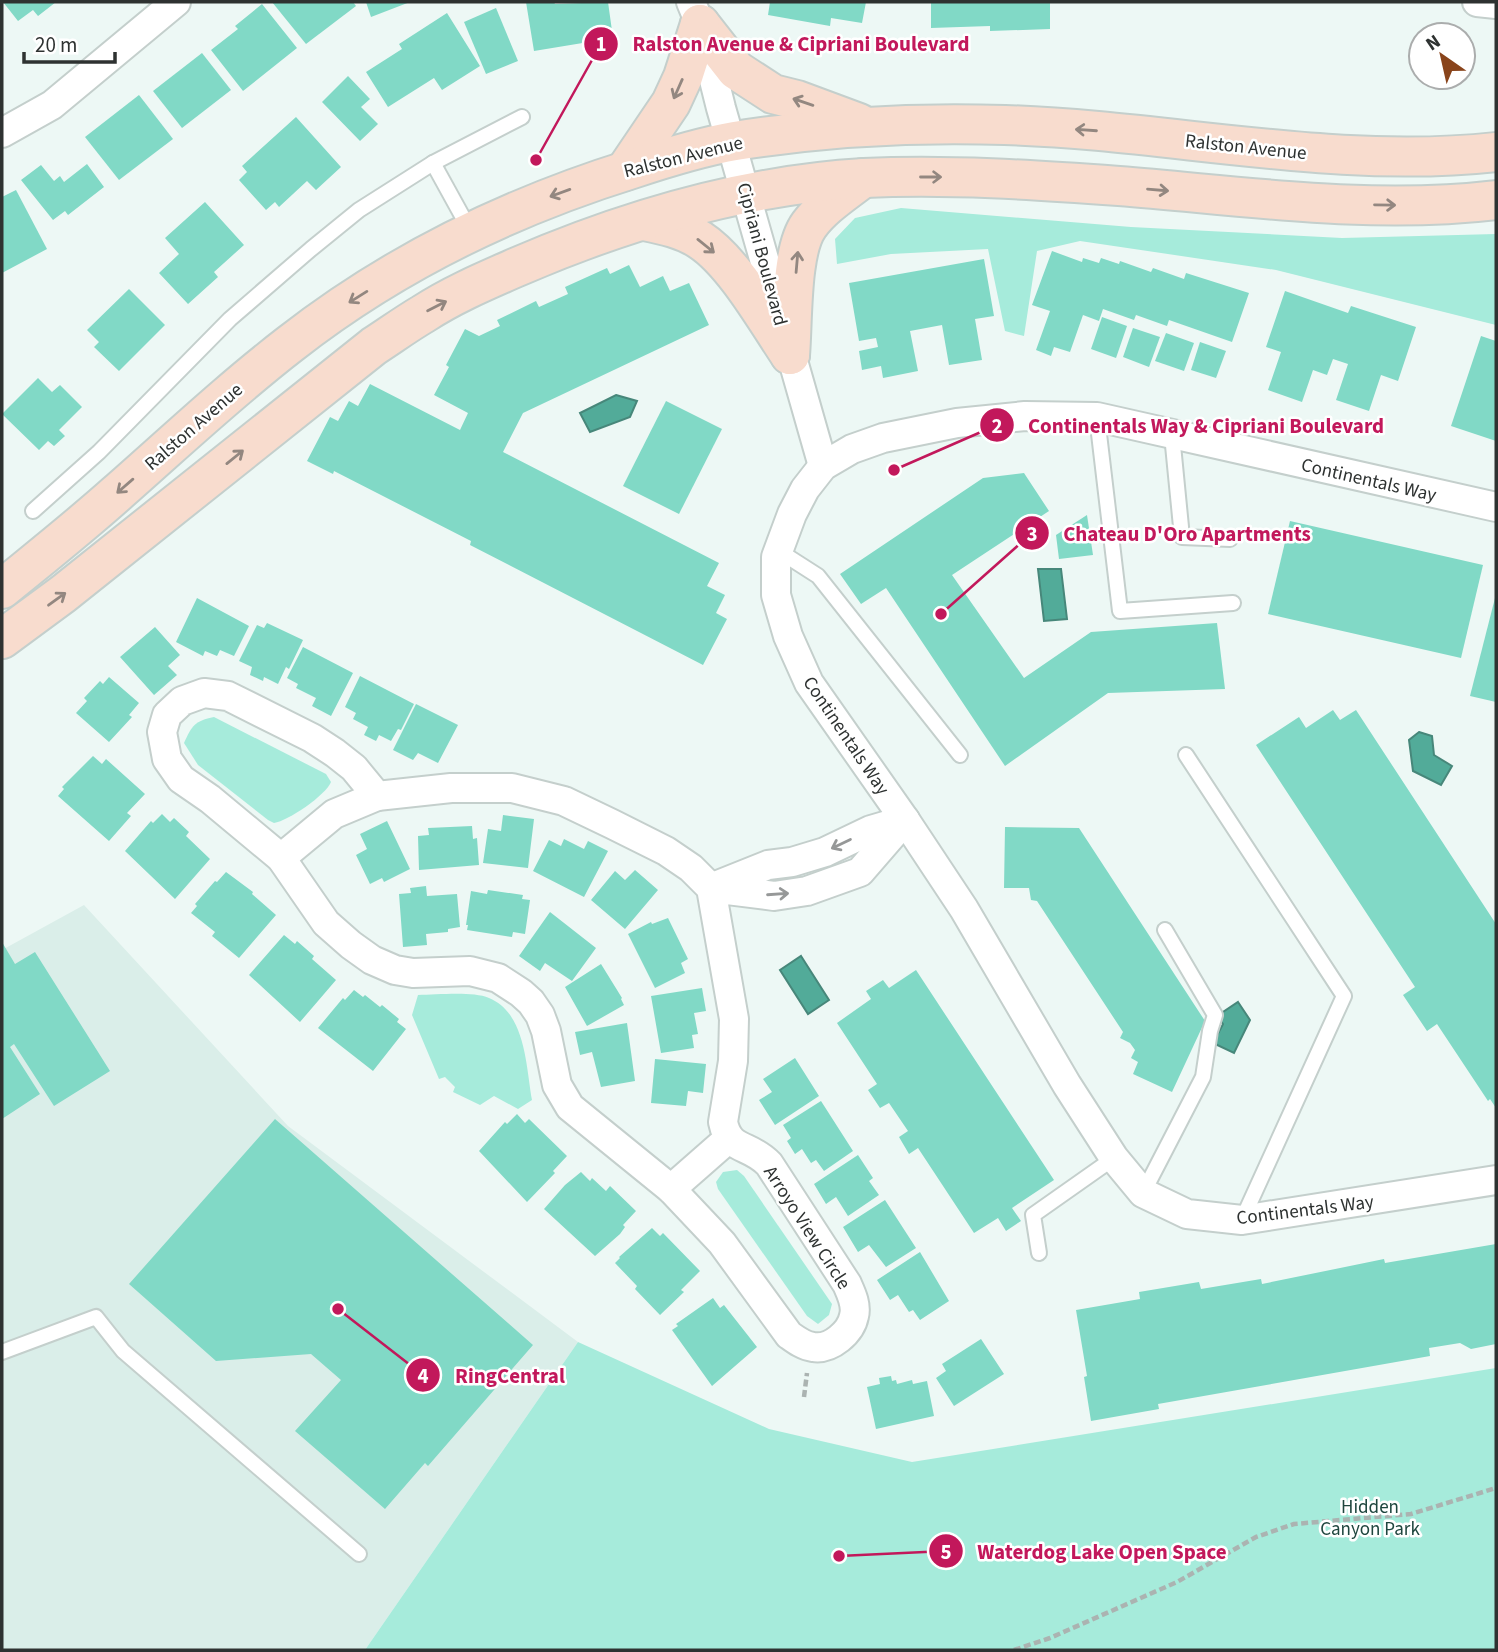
<svg xmlns="http://www.w3.org/2000/svg" width="1498" height="1652" font-family="'Source Sans 3',sans-serif">
	<rect width="100%" height="100%" fill="#edf8f5"/>
	<polygon fill="#daeee9" points="84,905 288,1126 578,1342 365,1650 2,1650 2,950"/>
	<g fill="#a6ebdb">
		<polygon points="901,208 1131,227 1342,238 1496,234 1496,325 1276,270 1080,241 1037,251 1024,336 1005,331 988,249 891,254 837,264 835,239 855,218"/>
		<path d="M 214,717 L 326,774 L 331,782 C 326,795 288,821 274,823 L 268,820 L 198,765 L 184,743 C 192,725 195,721 214,717 Z"/>
		<path d="M 418,995 C 437,995 472,991 489,998 C 526,1013 526,1067 532,1100 L 518,1109 L 494,1096 L 480,1105 L 453,1092 L 455,1087 L 445,1077 L 439,1079 L 412,1015 Z"/>
		<polygon points="737,1170 744,1176 832,1304 829,1315 818,1324 807,1316 718,1189 716,1182 723,1172"/>
		<polygon points="578,1342 769,1429 912,1462 1496,1368 1496,1650 365,1650"/>
	</g>
	<g fill="#52ab99" stroke="#47877a" stroke-width="2">
		<polygon points="616,395 637,401 630,417 590,432 580,413"/>
		<polygon points="1038,569 1061,569 1067,619 1044,621"/>
		<polygon points="1419,732 1432,736 1434,755 1452,766 1441,785 1413,771 1409,740"/>
		<polygon points="801,956 829,1000 808,1014 780,970"/>
		<polygon points="1238,1002 1250,1020 1234,1053 1213,1043 1223,1024 1217,1016"/>
	</g>
	<g fill="#81d9c6">
		<polygon points="3,2 56,2 38,16 33,10 18,21"/>
		<polygon points="272,2 353,2 356,6 306,44"/>
		<polygon points="366,2 410,2 371,17"/>
		<polygon points="526,2 554,2 555,4 608,2 613,38 534,51"/>
		<polygon points="770,2 866,2 862,23 831,18 830,26 768,15"/>
		<polygon points="931,2 1050,2 1050,29 990,31 990,26 931,28"/>
		<polygon points="262,4 297,48 243,91 211,50 238,29 235,26"/>
		<polygon points="496,8 518,61 486,74 464,22"/>
		<polygon points="447,13 480,66 442,90 434,78 388,107 366,72 402,49 399,44"/>
		<polygon points="202,53 231,90 182,128 153,91"/>
		<polygon points="348,76 370,99 361,107 378,124 360,141 322,102"/>
		<polygon points="139,95 173,139 119,180 85,137"/>
		<polygon points="296,117 341,167 316,190 307,181 279,207 275,202 266,210 239,180 247,172 242,166"/>
		<polygon points="87,164 104,187 68,215 65,211 53,220 21,180 41,165 54,181 60,176 64,182"/>
		<polygon points="16,190 47,249 2,273 2,197"/>
		<polygon points="205,202 244,245 214,272 218,277 188,304 159,273 179,254 165,238"/>
		<polygon points="1052,251 1082,262 1083,258 1099,263 1101,258 1119,264 1120,261 1151,272 1153,268 1184,279 1186,273 1249,293 1232,342 1169,320 1167,326 1136,315 1134,320 1103,309 1099,321 1083,315 1070,352 1054,347 1051,356 1036,350 1050,311 1032,305"/>
		<polygon points="984,259 994,316 975,319 982,360 949,365 942,325 910,331 918,371 883,378 881,366 862,370 859,351 878,347 876,338 859,341 849,283"/>
		<polygon points="629,265 640,287 663,276 670,291 689,283 709,325 523,413 503,452 719,563 707,586 725,595 716,613 727,619 703,665 470,545 471,541 334,471 333,474 307,461 330,417 338,421 349,401 358,406 370,384 460,430 468,413 434,395 449,367 446,365 465,329 479,336 500,326 497,320 536,301 539,307 568,294 565,287 607,268 610,274"/>
		<polygon points="129,289 165,325 119,371 94,347 99,342 87,330"/>
		<polygon points="1285,291 1348,313 1351,306 1416,327 1398,381 1381,375 1369,411 1336,400 1348,364 1333,359 1327,375 1313,370 1302,402 1268,390 1281,352 1266,347"/>
		<polygon points="1102,317 1127,326 1116,358 1091,349"/>
		<polygon points="1133,328 1160,337 1149,367 1123,357"/>
		<polygon points="1166,333 1194,343 1184,371 1155,361"/>
		<polygon points="1481,336 1496,341 1496,441 1451,426"/>
		<polygon points="1200,342 1226,351 1216,378 1191,370"/>
		<polygon points="38,378 52,392 60,385 82,407 59,430 65,436 54,446 48,441 39,450 2,414"/>
		<polygon points="666,401 722,429 679,514 623,486"/>
		<polygon points="1024,473 1049,511 952,575 1024,678 1091,632 1217,623 1225,689 1108,693 1005,766 886,588 861,604 840,574 983,478"/>
		<polygon points="1087,515 1093,555 1059,559 1056,535"/>
		<polygon points="1290,521 1483,565 1461,658 1268,614"/>
		<polygon points="197,598 249,626 234,656 220,650 217,656 205,651 203,656 176,642"/>
		<polygon points="1495,598 1496,598 1496,702 1470,696"/>
		<polygon points="267,623 303,640 289,669 286,667 278,684 264,677 263,681 250,675 252,667 239,661 257,625 264,628"/>
		<polygon points="155,627 180,655 168,666 177,675 154,695 120,657"/>
		<polygon points="303,647 353,673 331,716 312,706 316,698 296,688 298,684 287,678"/>
		<polygon points="360,676 414,704 401,730 398,729 391,741 379,735 376,741 364,735 368,727 353,719 356,713 345,707"/>
		<polygon points="109,677 139,703 129,715 132,717 109,742 76,713 87,701 84,698 100,681 103,684"/>
		<polygon points="416,704 458,725 438,763 418,753 413,760 393,750"/>
		<polygon points="1333,710 1340,720 1356,710 1496,924 1496,1108 1490,1099 1488,1101 1437,1024 1427,1031 1403,995 1415,987 1256,745 1299,717 1306,728"/>
		<polygon points="93,756 102,764 106,759 145,794 127,813 131,816 109,841 58,796 64,789 62,787"/>
		<polygon points="162,814 170,822 174,818 189,832 186,836 210,859 175,899 125,851 151,821 153,823"/>
		<polygon points="503,815 534,819 528,868 483,863 488,829 501,831"/>
		<polygon points="387,821 410,869 384,882 382,878 370,884 356,855 367,849 360,834"/>
		<polygon points="472,826 473,839 477,838 479,865 419,870 418,836 429,835 428,828"/>
		<polygon points="1005,827 1079,828 1205,1021 1172,1092 1133,1074 1138,1062 1131,1058 1135,1050 1130,1043 1120,1038 1123,1032 1037,901 1031,900 1029,888 1004,888"/>
		<polygon points="564,839 584,849 588,841 608,851 584,897 533,871 549,840 561,846"/>
		<polygon points="635,870 658,890 625,929 591,900 615,871 625,880"/>
		<polygon points="226,872 253,892 252,894 276,915 239,958 212,936 215,932 191,913 197,906 195,904 215,881 217,882"/>
		<polygon points="426,886 427,896 457,894 460,927 448,929 448,932 426,934 427,945 403,947 399,894 411,893 410,888"/>
		<polygon points="488,890 523,895 522,899 530,900 525,934 513,932 512,937 467,930 468,925 466,925 471,891 487,894"/>
		<polygon points="550,912 596,948 572,981 545,963 540,971 519,956"/>
		<polygon points="668,918 688,959 681,963 685,973 655,988 628,934 651,922 652,924"/>
		<polygon points="284,935 295,944 297,941 314,956 312,959 336,980 300,1022 249,975"/>
		<polygon points="2,942 15,964 35,952 110,1071 54,1106 14,1044 10,1047 40,1094 2,1119"/>
		<polygon points="601,964 622,998 621,999 624,1005 587,1026 565,987"/>
		<polygon points="916,970 1054,1180 1012,1208 1021,1221 1006,1231 998,1218 974,1233 918,1148 909,1154 899,1137 908,1131 889,1103 880,1108 868,1090 877,1084 837,1023 871,999 866,991 883,980 889,988"/>
		<polygon points="702,988 706,1011 694,1013 698,1034 692,1035 694,1048 661,1053 651,996"/>
		<polygon points="354,990 363,997 365,995 380,1007 382,1005 399,1019 397,1022 406,1029 373,1071 318,1028 343,998 345,1000"/>
		<polygon points="627,1023 635,1081 601,1087 592,1052 580,1055 575,1032"/>
		<polygon points="795,1058 819,1096 775,1125 759,1100 772,1092 763,1079"/>
		<polygon points="655,1059 706,1064 703,1093 688,1091 686,1106 651,1103"/>
		<polygon points="821,1101 853,1151 824,1171 816,1160 811,1163 802,1149 795,1154 787,1141 791,1138 783,1125"/>
		<polygon points="517,1114 525,1123 529,1119 567,1156 553,1171 555,1173 527,1202 479,1151 505,1122 507,1124"/>
		<polygon points="275,1119 533,1345 428,1466 425,1463 385,1509 295,1431 341,1380 311,1354 216,1361 129,1284"/>
		<polygon points="858,1155 873,1178 869,1181 879,1195 848,1216 836,1197 826,1204 814,1184"/>
		<polygon points="581,1172 590,1181 592,1178 606,1191 610,1186 636,1211 623,1225 625,1227 620,1234 595,1256 544,1209 565,1185"/>
		<polygon points="885,1200 916,1248 886,1267 869,1245 858,1252 843,1227"/>
		<polygon points="652,1228 660,1236 663,1233 700,1271 681,1290 684,1292 660,1315 635,1289 637,1286 615,1263 620,1258 619,1257"/>
		<polygon points="1496,1244 1496,1344 1471,1349 1460,1343 1429,1348 1430,1356 1158,1404 1159,1409 1091,1421 1084,1377 1087,1376 1076,1310 1140,1299 1139,1292 1199,1282 1201,1289 1261,1279 1262,1284 1384,1259 1385,1263"/>
		<polygon points="920,1252 949,1301 920,1320 913,1310 909,1312 898,1295 890,1300 877,1280"/>
		<polygon points="713,1298 720,1308 724,1305 757,1347 712,1386 672,1330 678,1326 676,1324"/>
		<polygon points="981,1339 1004,1374 954,1406 936,1378 946,1371 942,1364"/>
		<polygon points="891,1376 892,1381 896,1380 897,1384 912,1380 913,1384 927,1381 934,1416 876,1429 867,1387 880,1384 879,1378"/>
	</g>
	<g fill="none" stroke-linecap="round" stroke-linejoin="round">
		<defs>
			<g id="lane">
				<polyline points="433,163 471,232"/>
				<polyline points="1097,417 1120,611 1233,603"/>
				<polyline points="1172,435 1182,537 1230,539"/>
				<polyline points="33,511 99,452 230,319 311,249 359,210 433,163 522,117"/>
				<polyline points="779,551 818,576 960,755"/>
				<polyline points="1186,755 1344,996 1242,1220"/>
				<polyline points="1143,1193 1203,1077 1210,1031 1215,1015 1165,930"/>
				<polyline points="1039,1253 1033,1215 1114,1158"/>
				<polyline points="2,1352 96,1317 123,1351 359,1554"/>
			</g>
			<g id="street">
				<polyline points="691,2 700,24 721,108 823,466"/>
				<polyline points="1477,2 1496,4"/>
				<polyline points="2,133 52,105 176,2"/>
				<polyline points="1496,507 1097,417 1025,416 957,423 883,438 852,449 823,466 805,489 792,514 776,557 776,595 788,636 809,683 905,820 964,909 1067,1085 1114,1158 1143,1193 1187,1214 1242,1220 1496,1180"/>
				<polyline points="281,858 334,814 377,796"/>
				<polyline points="713,887 768,865 792,862 825,852 871,830 905,820"/>
				<path d="M 711,888 L 734,1019 L 733,1061 L 723,1122 C 729,1152 749,1143 769,1164 L 847,1284 C 851,1293 857,1305 854,1316 C 851,1332 831,1350 813,1347 C 804,1346 796,1340 789,1335 L 722,1243 L 671,1189 L 570,1107 L 557,1085 L 546,1031 L 540,1015 L 531,1002 L 521,993 L 498,978 L 470,971 L 413,973 L 395,970 L 372,960 L 351,945 L 326,923 L 281,858 L 210,799 L 181,779 L 167,759 L 162,732 L 167,715 L 182,701 L 204,693 L 228,696 L 312,738 L 335,753 L 354,768 L 377,796 L 451,788 L 512,788 L 564,801 L 612,824 L 666,851 L 691,868 L 711,888 L 774,896 L 807,891 L 860,872 L 905,820"/>
				<polyline points="671,1189 728,1139"/>
			</g>
			<g id="secondary">
				<polyline points="700,24 736,70 773,94 797,100 859,123"/>
				<polyline points="625,171 671,103 683,77 700,24"/>
				<path d="M 644,221 C 664,225 683,229 700,240 C 734,262 767,321 790,355"/>
				<path d="M 790,355 C 793,321 790,251 809,225 C 823,206 844,193 863,178"/>
				<path d="M 2,589 C 40,558 79,527 116,494 C 173,444 229,391 290,344 C 391,265 510,207 632,169 C 665,158 700,147 735,141 C 824,127 915,122 1005,125 C 1169,130 1332,170 1496,152"/>
				<path d="M 2,639 L 63,594 L 374,346 C 391,335 406,324 423,314 C 452,295 485,281 517,267 C 626,220 745,185 864,178 C 949,174 1035,180 1119,186 C 1245,196 1370,215 1496,200"/>
			</g>
		</defs>
		<use href="#lane" stroke="#c4cfcc" stroke-width="18"/>
		<use href="#street" stroke="#c4cfcc" stroke-width="32"/>
		<use href="#secondary" stroke="#c4cfcc" stroke-width="42"/>
		<g stroke="#abb3b1" stroke-width="4.5" stroke-dasharray="7 3.5" stroke-linecap="butt">
			<polyline points="804,1397 807,1373"/>
			<polyline points="1014,1650 1050,1638 1177,1582 1256,1537 1294,1524 1411,1514 1496,1488"/>
		</g>
		<use href="#lane" stroke="#fff" stroke-width="14"/>
		<use href="#street" stroke="#fff" stroke-width="28"/>
		<use href="#secondary" stroke="#f8dcce" stroke-width="38"/>
	</g>
	<defs><path id="oneway-shaft" d="M-6 0H5M1.5-3L5.5 0L1.5 3" fill="none" stroke-width="1.6" stroke-linecap="round" stroke-linejoin="round" transform="scale(1.75)"/></defs>
	<g stroke="#938780">
		<use href="#oneway-shaft" transform="translate(678 89) rotate(114)"/>
		<use href="#oneway-shaft" transform="translate(803 102) rotate(-161)"/>
		<use href="#oneway-shaft" transform="translate(1086 130) rotate(-176)"/>
		<use href="#oneway-shaft" transform="translate(931 177)"/>
		<use href="#oneway-shaft" transform="translate(1158 190) rotate(5)"/>
		<use href="#oneway-shaft" transform="translate(560 193) rotate(160)"/>
		<use href="#oneway-shaft" transform="translate(1385 205) rotate(1)"/>
		<use href="#oneway-shaft" transform="translate(706 246) rotate(39)"/>
		<use href="#oneway-shaft" transform="translate(797 262) rotate(-85)"/>
		<use href="#oneway-shaft" transform="translate(358 297) rotate(148)"/>
		<use href="#oneway-shaft" transform="translate(437 306) rotate(-27)"/>
		<use href="#oneway-shaft" transform="translate(235 457) rotate(-39)"/>
		<use href="#oneway-shaft" transform="translate(125 486) rotate(139)"/>
		<use href="#oneway-shaft" transform="translate(57 599) rotate(-36)"/>
	</g>
	<g stroke="#969898">
		<use href="#oneway-shaft" transform="translate(841 844) rotate(154)"/>
		<use href="#oneway-shaft" transform="translate(778 894) rotate(-4)"/>
	</g>
	<g text-anchor="middle" stroke-width="5" stroke-linejoin="round" paint-order="stroke">
		<g font-size="19" fill="#2e3231" stroke="#fff">
			<text transform="translate(1246 146) rotate(6)" y="7">Ralston Avenue</text>
			<text transform="translate(683 156) rotate(-14)" y="7">Ralston Avenue</text>
			<text transform="translate(763 254) rotate(75)" y="7">Cipriani Boulevard</text>
			<text transform="translate(193 426) rotate(-41)" y="7">Ralston Avenue</text>
			<text transform="translate(1369 479) rotate(13)" y="7">Continentals Way</text>
			<text transform="translate(847 735) rotate(56)" y="7">Continentals Way</text>
			<text transform="translate(1305 1209) rotate(-7)" y="7">Continentals Way</text>
			<text transform="translate(808 1227) rotate(57)" y="7">Arroyo View Circle</text>
		</g>
		<g font-size="19" fill="#1e463e" stroke="#fff">
			<text x="1370" y="1513">Hidden<tspan x="1370" dy="22">Canyon Park</tspan></text>
		</g>
	</g>
	<path fill="none" stroke="#c2185b" stroke-width="2.5" d="M536 160L601 44M894 470L997 425M941 614L1032 533M338 1309L423 1375M839 1556L946 1551"/>
	<g fill="#c2185b" stroke="#fff" stroke-width="2.5">
		<circle cx="536" cy="160" r="7"/>
		<circle cx="894" cy="470" r="7"/>
		<circle cx="941" cy="614" r="7"/>
		<circle cx="338" cy="1309" r="7"/>
		<circle cx="839" cy="1556" r="7"/>
		<circle cx="601" cy="44" r="18"/>
		<circle cx="997" cy="425" r="18"/>
		<circle cx="1032" cy="533" r="18"/>
		<circle cx="423" cy="1375" r="18"/>
		<circle cx="946" cy="1551" r="18"/>
	</g>
	<g font-size="21" text-anchor="middle" font-weight="bold" fill="#fff">
		<text x="601" y="51">1</text>
		<text x="997" y="433">2</text>
		<text x="1032" y="541">3</text>
		<text x="423" y="1383">4</text>
		<text x="946" y="1559">5</text>
	</g>
	<g font-size="21" text-anchor="middle" font-weight="bold" fill="#c2185b" stroke="#fff" stroke-width="5" stroke-linejoin="round" paint-order="stroke">
		<text x="801" y="51">Ralston Avenue &amp; Cipriani Boulevard</text>
		<text x="1206" y="433">Continentals Way &amp; Cipriani Boulevard</text>
		<text x="1187" y="541">Chateau D'Oro Apartments</text>
		<text x="510" y="1383">RingCentral</text>
		<text x="1102" y="1559">Waterdog Lake Open Space</text>
	</g>
	<rect width="1498" height="1652" fill="none" stroke="#2e3231" stroke-width="7"/>
	<g transform="translate(1442 56) rotate(326)"><circle r="33" fill="#ffffff" stroke="#abadad" stroke-width="2"/>
	<path d="M0-5L12 26L0 18L-12 26Z" fill="#89441b"/>
	<text y="-10" font-size="19" font-weight="bold" text-anchor="middle" fill="#2e3231">N</text>
	</g>
	<path d="M24 52v10h91v-10" fill="none" stroke="#2e3231" stroke-width="3.5"/>
	<text x="35" y="52" font-size="21" fill="#2e3231" stroke="#ffffff" stroke-width="5" paint-order="stroke">20 m</text>
</svg>
